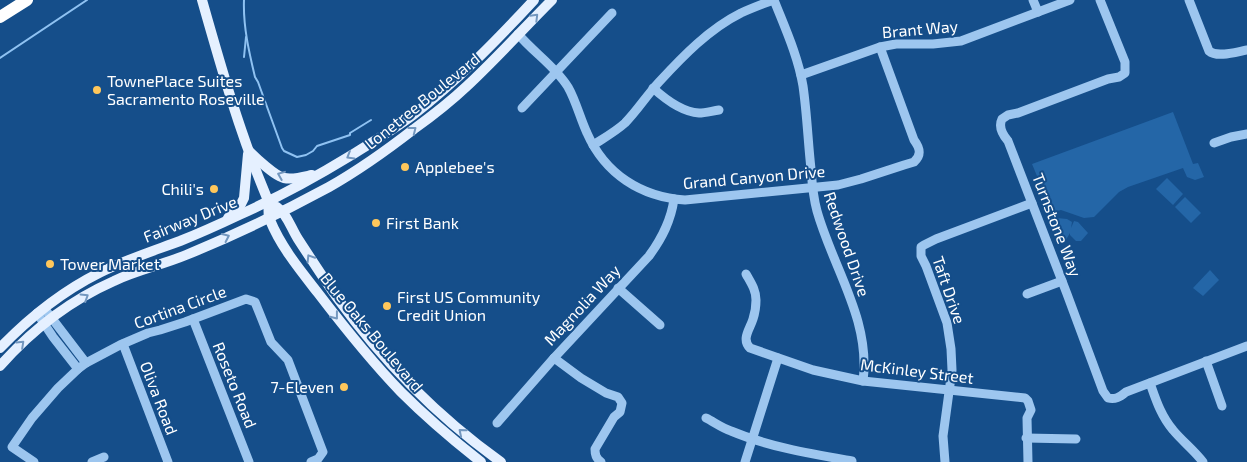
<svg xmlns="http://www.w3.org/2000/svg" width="1247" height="462" font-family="'Exo 2',sans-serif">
	<rect width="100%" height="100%" fill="#154e8a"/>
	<g fill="#2466a7">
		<polygon points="1173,112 1193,164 1198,163 1204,177 1195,180 1187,177 1183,168 1128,187 1119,192 1094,217 1084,218 1061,210 1052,212 1032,164"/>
		<polygon points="1167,178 1183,194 1173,205 1156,189"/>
		<polygon points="1185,197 1201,213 1191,223 1175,207"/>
		<path d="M 1057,218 L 1067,219 L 1072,222 L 1071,228 L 1074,221 L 1078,222 L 1088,233 L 1081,241 L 1076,241 L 1070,235 L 1070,233 L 1064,243 C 1060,235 1053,230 1050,221 Z"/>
		<polygon points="1210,270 1219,280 1203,296 1193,288"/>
	</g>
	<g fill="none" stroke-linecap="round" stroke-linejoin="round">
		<g stroke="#8fc2f2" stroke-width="2">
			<path d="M 244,0 C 243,26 249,52 255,77 L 258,82 L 282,148 L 284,151 L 297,157 L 306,155 L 313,151 L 317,146 L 350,135 L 350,133 L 371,120"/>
			<polyline points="244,57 246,37"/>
			<polyline points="0,58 87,0"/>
		</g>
		<g stroke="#9dc6ef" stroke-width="9">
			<path d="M 774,0 C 785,28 798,56 803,86 C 807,114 808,142 811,169 C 812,183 813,197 817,211 C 833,268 871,320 863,381"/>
			<polyline points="1033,0 1038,12"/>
			<path d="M 1100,0 L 1125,62 L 1125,73 L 1119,77 L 1108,79 L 1018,113 L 1008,115 L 1002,119 C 998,127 1002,134 1008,141 L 1067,294 L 1103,391 L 1108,398 C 1115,400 1120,397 1126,392 L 1247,346"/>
			<path d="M 1189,0 L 1209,51 C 1217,58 1236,52 1247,50"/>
			<path d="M 518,34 C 534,53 555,66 568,87 C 576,101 580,118 587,133 C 605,174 641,197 685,200 L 838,185 L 861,179 L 904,165 L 914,162 C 922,155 920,148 914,140 L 880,47"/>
			<polyline points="801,75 880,47 896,44 933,44 961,41 1070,0"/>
			<path d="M 653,88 C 665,99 682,112 699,113 C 705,113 712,111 719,110"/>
			<polyline points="522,108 612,13"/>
			<polyline points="1214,143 1231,137 1247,134"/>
			<path d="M 593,145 C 604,138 615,132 625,123 C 637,111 647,95 659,82 C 683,56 709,29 741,13 C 752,8 763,4 773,0"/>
			<path d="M 746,274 C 751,283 756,290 756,300 C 756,306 755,313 753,319 C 750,329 741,339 750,348 L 813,370 L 863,381 L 1025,398 L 1028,401 L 1031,410 L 1027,418 L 1028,462"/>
			<polyline points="618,288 660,325"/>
			<polyline points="1027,294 1062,281"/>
			<polyline points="44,308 86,363"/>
			<polyline points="37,313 53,337 78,369"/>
			<polyline points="193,319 249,462"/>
			<polyline points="123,344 168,462"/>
			<path d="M 554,358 L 581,378 L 606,393 L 618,397 L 622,403 L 620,412 L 614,417 L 595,449 C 595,455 596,458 601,462"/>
			<polyline points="1206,361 1222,406"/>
			<path d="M 1150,383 C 1156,400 1161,416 1173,430 C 1182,441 1194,450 1203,462"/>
			<path d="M 706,418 C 714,422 722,428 731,431 C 769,447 812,454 852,461"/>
			<path d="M 497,423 L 554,358 L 649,256 C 662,238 671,221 674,199"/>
			<polyline points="1026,438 1076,439"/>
			<polyline points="34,462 12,447 32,418 58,388 78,369 86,363 120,345 148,333 160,330 185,322 246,299 255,302 271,342 288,360 323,452 318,459 311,462"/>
			<polyline points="92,462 104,457"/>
			<polyline points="745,462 778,358"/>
			<polyline points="945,462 943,436 952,370 951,349 947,323 926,266 921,256 921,247 924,245 936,239 1032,203"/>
		</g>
		<g stroke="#e5f0ff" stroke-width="10">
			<path d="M 202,0 C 221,67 240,134 267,198 C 270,205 267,214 270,220 C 281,247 300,270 318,293 C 344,327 371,361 401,392 C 426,417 453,440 481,462"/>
			<path d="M 249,151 C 256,158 275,176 284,178 C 293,180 303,177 312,175"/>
			<path d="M 277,207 C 287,214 291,228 298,239 C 311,259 324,279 338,299 C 383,361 438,417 501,462"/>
			<polyline points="228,218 241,204 244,198 248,154"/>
			<path d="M 0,348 C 29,318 61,292 99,273 C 125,260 153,251 180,241 C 200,233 220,224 239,215 C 277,198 314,178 350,156 C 371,143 393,130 413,115 C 457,81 496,41 534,0"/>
			<path d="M 0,366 C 31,331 71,300 114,281 C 137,270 162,265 186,255 C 235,235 283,212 329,187 C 359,170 387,150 414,129 C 432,116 450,102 467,86 C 496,59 523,29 552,0"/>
		</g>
		<polyline stroke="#fff" stroke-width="12" points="0,17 27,0"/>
	</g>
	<defs><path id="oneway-chevron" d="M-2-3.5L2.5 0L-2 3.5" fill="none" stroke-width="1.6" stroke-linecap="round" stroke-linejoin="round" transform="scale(1.25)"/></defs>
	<g stroke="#7397bf">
		<use href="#oneway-chevron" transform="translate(535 17) rotate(-45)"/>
		<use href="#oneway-chevron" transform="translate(413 130) rotate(-38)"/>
		<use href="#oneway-chevron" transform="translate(350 156) rotate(149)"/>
		<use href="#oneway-chevron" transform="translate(281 175) rotate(-158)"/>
		<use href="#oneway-chevron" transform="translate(226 237) rotate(-25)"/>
		<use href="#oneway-chevron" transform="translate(310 258) rotate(-122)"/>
		<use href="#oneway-chevron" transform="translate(85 297) rotate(-32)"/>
		<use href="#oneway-chevron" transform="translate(335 316) rotate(52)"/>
		<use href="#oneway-chevron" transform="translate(21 344) rotate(-43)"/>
		<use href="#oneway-chevron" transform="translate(462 432) rotate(-140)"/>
	</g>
	<g fill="#ffc75b" stroke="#154e8a" stroke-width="2">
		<circle cx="97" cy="90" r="5"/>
		<circle cx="405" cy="167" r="5"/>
		<circle cx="214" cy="189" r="5"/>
		<circle cx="376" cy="223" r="5"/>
		<circle cx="50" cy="264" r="5"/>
		<circle cx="387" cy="306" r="5"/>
		<circle cx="344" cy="387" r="5"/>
	</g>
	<g text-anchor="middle" stroke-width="4" stroke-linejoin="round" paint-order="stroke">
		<g font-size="16" fill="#fff" stroke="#154e8a">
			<text transform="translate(920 29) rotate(-5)" y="6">Brant Way</text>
			<text transform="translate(422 101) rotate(-39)" y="6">Lonetree Boulevard</text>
			<text transform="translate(754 177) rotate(-5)" y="6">Grand Canyon Drive</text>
			<text transform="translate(190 219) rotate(-22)" y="6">Fairway Drive</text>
			<text transform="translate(1057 225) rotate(69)" y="6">Turnstone Way</text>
			<text transform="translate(847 244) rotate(71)" y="6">Redwood Drive</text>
			<text transform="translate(949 290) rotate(71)" y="6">Taft Drive</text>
			<text transform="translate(582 305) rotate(-47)" y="6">Magnolia Way</text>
			<text transform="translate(180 307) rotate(-20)" y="6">Cortina Circle</text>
			<text transform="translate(372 332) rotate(50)" y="6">Blue Oaks Boulevard</text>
			<text transform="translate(917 371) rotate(7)" y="6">McKinley Street</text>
			<text transform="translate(235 385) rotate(68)" y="6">Roseto Road</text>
			<text transform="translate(159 398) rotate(69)" y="6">Oliva Road</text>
		</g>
		<g font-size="16" fill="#fff" stroke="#154e8a" text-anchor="start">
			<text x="107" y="87">TownePlace Suites<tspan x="107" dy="18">Sacramento Roseville</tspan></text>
			<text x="415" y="173">Applebee's</text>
			<text x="204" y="195" text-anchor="end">Chili's</text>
			<text x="386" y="229">First Bank</text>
			<text x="60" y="270">Tower Market</text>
			<text x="397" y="303">First US Community<tspan x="397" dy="18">Credit Union</tspan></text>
			<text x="334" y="393" text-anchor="end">7-Eleven</text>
		</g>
	</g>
</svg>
